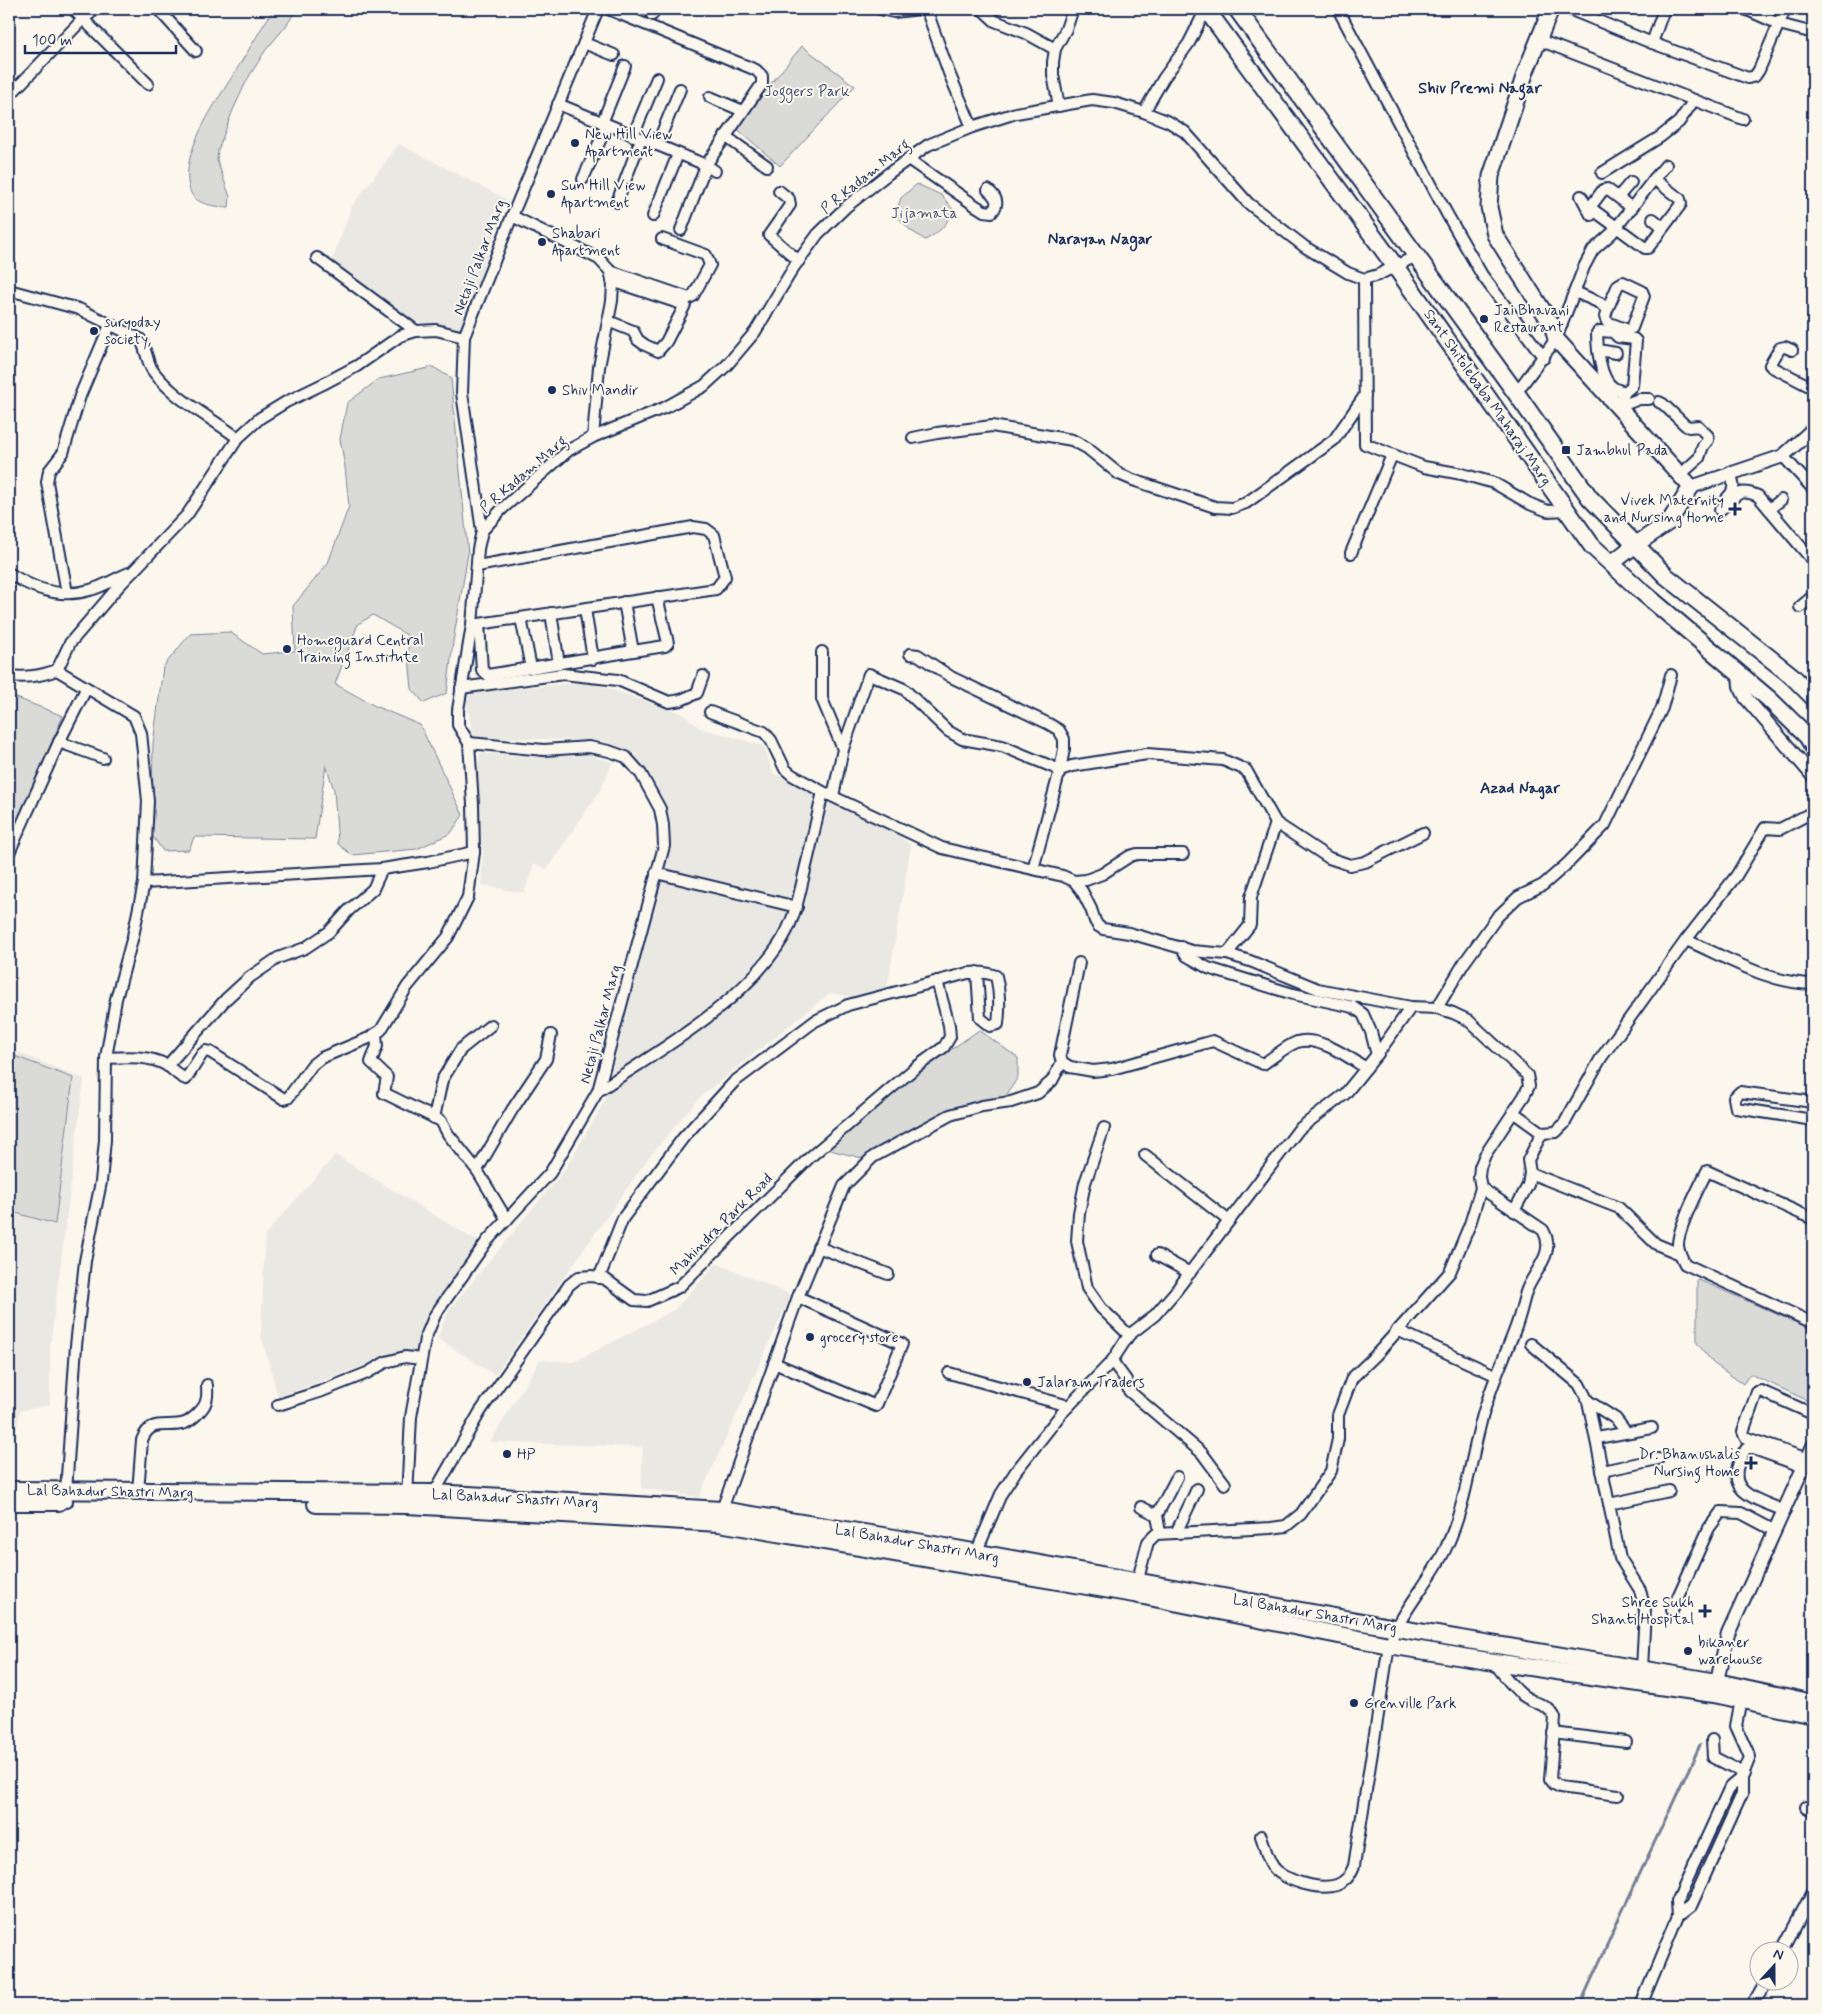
<svg xmlns="http://www.w3.org/2000/svg" width="1822" height="2014" font-family="Mynerve,sans-serif">
	<rect width="100%" height="100%" fill="#fbf7ec"/>
	<filter id="ink" filterUnits="userSpaceOnUse"><feTurbulence type="fractalNoise" baseFrequency=".02" numOctaves="2"/><feDisplacementMap in="SourceGraphic" scale="10" xChannelSelector="R" yChannelSelector="G"/><feConvolveMatrix kernelMatrix="1 2 1 2 8 2 1 2 1" color-interpolation-filters="sRGB"/></filter>
	<g filter="url(#ink)">
		<g fill="#eae8e2">
			<polygon points="399,144 506,199 462,330 414,321 331,263 352,206"/>
			<polygon points="589,682 681,713 700,728 764,746 773,773 894,832 911,845 885,1002 830,993 699,1098 649,1157 495,1375 437,1338 450,1309 566,1168 604,1102 655,901 671,824 634,753 606,741 473,737 467,703 467,693"/>
			<polygon points="480,753 534,757 587,755 613,762 601,789 547,869 534,864 524,893 481,885 483,853 476,784"/>
			<polygon points="9,1049 84,1079 50,1347 50,1405 20,1411 9,1471"/>
			<polygon points="335,1155 482,1244 445,1289 425,1324 417,1354 385,1358 278,1397 261,1335 265,1235"/>
			<polygon points="717,1263 791,1295 699,1497 641,1488 643,1447 490,1442 540,1360 574,1362 674,1310"/>
		</g>
		<g fill="#dadad7" stroke="#7a849a">
			<path d="M 274,9 L 297,9 L 286,26 L 265,51 L 247,80 L 233,110 L 218,150 L 217,160 L 230,197 L 229,207 C 218,207 196,205 191,193 C 175,155 221,96 240,64 C 252,45 261,28 274,9 Z"/>
			<polygon points="802,46 855,86 780,166 735,127"/>
			<path d="M 917,184 L 941,195 L 952,208 C 949,224 939,233 925,240 L 910,230 L 895,214 L 901,198 Z"/>
			<polygon points="433,367 451,378 468,554 453,642 447,693 424,703 412,689 407,635 373,615 358,624 335,684 375,706 420,725 463,815 451,833 417,849 352,855 338,844 334,790 326,765 315,839 194,837 189,850 163,851 151,834 153,744 163,667 190,634 230,632 262,654 295,651 293,606 328,563 349,506 345,467 340,439 347,403 379,379"/>
			<polygon points="9,695 63,716 9,840"/>
			<polygon points="979,1030 1018,1058 1018,1077 1004,1099 944,1111 872,1152 866,1159 826,1149 897,1088"/>
			<polygon points="9,1054 73,1078 55,1224 9,1211"/>
			<polygon points="1697,1279 1813,1330 1813,1403 1750,1374 1743,1384 1713,1363 1697,1343"/>
		</g>
		<g fill="none" stroke-linecap="round" stroke-linejoin="round">
			<polyline stroke="#747e96" stroke-width="3" points="1580,2005 1621,1914 1700,1745"/>
			<defs>
				<g id="minor">
					<polyline points="73,9 148,84"/>
					<polyline points="158,9 196,51"/>
					<polyline points="880,9 894,12 920,9"/>
					<polyline points="982,9 995,21 1026,33 1055,49"/>
					<polyline points="1338,9 1447,214 1482,275 1544,358"/>
					<polyline points="1569,9 1652,43 1748,78 1755,76 1759,70 1785,9"/>
					<polyline points="1745,9 1779,24 1806,31"/>
					<polyline points="928,14 949,73 972,127"/>
					<polyline points="652,15 655,9"/>
					<polyline points="1539,40 1743,119"/>
					<polyline points="584,43 614,55"/>
					<polyline points="1652,43 1664,9"/>
					<polyline points="9,96 83,19 96,9"/>
					<polyline points="710,97 743,111"/>
					<polyline points="558,104 706,165 762,84 762,76 756,70 608,9"/>
					<polyline points="1059,106 1053,75 1053,62 1055,49 1066,29 1073,9"/>
					<polyline points="1144,112 1163,79 1189,43 1206,9"/>
					<polyline points="602,123 625,66"/>
					<polyline points="633,136 657,78"/>
					<polyline points="725,136 767,166"/>
					<polyline points="657,145 680,89"/>
					<path d="M 908,159 L 973,204 L 984,211 L 992,212 C 1000,203 996,197 988,190"/>
					<polyline points="1602,173 1660,137 1679,122 1694,100"/>
					<polyline points="583,179 607,125"/>
					<polyline points="1654,179 1666,165"/>
					<polyline points="779,191 789,199 790,205 769,235 799,261"/>
					<polyline points="1581,196 1591,215"/>
					<polyline points="1619,196 1631,182"/>
					<polyline points="617,202 641,139"/>
					<polyline points="512,216 599,259 610,271 613,284 612,301 599,367 593,437"/>
					<polyline points="653,216 678,154"/>
					<polyline points="1653,219 1663,227"/>
					<polyline points="681,230 706,165 715,171"/>
					<polyline points="317,258 416,331"/>
					<polyline points="610,271 689,298 693,296 710,265 706,255 662,239"/>
					<polyline points="1364,279 1365,444 1424,467 1462,474 1494,483 1530,504 1548,511 1567,510"/>
					<path d="M 9,290 L 79,309 L 140,339 C 147,349 146,361 153,371 C 175,400 209,416 238,438"/>
					<polyline points="1575,292 1600,303 1607,310 1605,317 1607,322 1628,330 1632,328 1644,296 1642,291 1623,282 1618,285 1607,310"/>
					<polyline points="608,321 633,331 638,340 645,345 658,351 666,342 685,305 612,281"/>
					<polyline points="1598,350 1616,353"/>
					<polyline points="1792,350 1785,347 1780,348 1770,365 1772,367 1813,388"/>
					<polyline points="1516,393 1556,339 1584,267 1593,250 1612,233 1654,179 1680,199 1681,204 1648,248 1645,248 1592,209 1591,206 1603,190 1607,189 1632,208"/>
					<polyline points="1659,402 1663,404 1685,425 1689,427 1698,426 1708,436 1708,440 1703,446 1699,458 1680,475"/>
					<path d="M 1618,407 L 1625,392 L 1632,386 L 1636,341 L 1634,339 L 1618,337 L 1613,332 L 1600,331 L 1597,333 C 1597,347 1600,380 1614,388 C 1617,390 1622,391 1625,392"/>
					<polyline points="1618,407 1639,399 1649,399"/>
					<polyline points="913,438 937,433 992,426 1072,440 1087,448 1119,474 1133,480 1215,507 1232,508 1246,503 1334,440 1365,395"/>
					<polyline points="1783,456 1813,489"/>
					<path d="M 1727,498 C 1736,489 1734,484 1730,472"/>
					<polyline points="1769,509 1781,500"/>
					<path d="M 1720,510 C 1735,497 1737,487 1758,496 L 1813,561"/>
					<polyline points="482,531 462,393 464,337 512,216 598,9"/>
					<polyline points="1351,553 1392,455"/>
					<path d="M 9,573 C 33,589 60,599 90,590 C 103,587 116,578 129,573"/>
					<polyline points="67,593 47,482 49,471 63,453 80,396 110,325"/>
					<polyline points="1800,607 1813,596"/>
					<polyline points="585,609 593,659"/>
					<polyline points="551,613 559,664"/>
					<polyline points="521,618 531,668"/>
					<polyline points="479,624 482,670 488,675 633,651 624,602"/>
					<polyline points="472,625 716,589 725,577 714,535 706,529 693,527 477,566"/>
					<polyline points="633,651 665,646 668,643 657,597"/>
					<polyline points="822,652 822,699 843,749 833,796"/>
					<polyline points="910,654 918,655 951,677 1049,724 1059,730 1064,739 1064,749 1060,770 1033,869"/>
					<path d="M 9,676 C 27,678 40,676 57,670"/>
					<polyline points="461,688 563,674 618,680 669,702 681,700 697,693 703,676"/>
					<polyline points="710,712 764,732 771,740 785,769 792,775 823,792 942,848 1063,876 1074,881 1082,891 1091,909 1095,921 1098,926 1103,929 1129,933 1192,951 1227,954 1250,961 1318,989 1411,1007 1437,1008 1453,1013 1468,1020 1527,1075 1529,1086 1524,1096 1485,1155 1480,1167 1479,1177 1481,1188 1470,1224 1450,1272 1375,1356 1352,1378 1338,1415 1338,1439 1331,1471 1301,1514 1286,1526 1271,1528 1156,1534 1148,1542 1136,1586"/>
					<polyline points="59,742 103,758"/>
					<polyline points="843,749 869,674 904,689 948,731 962,739 1002,746 1060,770 1072,766 1147,754 1223,760 1246,770 1276,823 1329,858 1350,865 1365,862 1423,833"/>
					<polyline points="9,853 59,742 86,689"/>
					<polyline points="656,873 797,907"/>
					<polyline points="1074,881 1086,880 1102,874 1130,856 1137,854 1183,854"/>
					<polyline points="144,883 382,869 428,862 474,852"/>
					<path d="M 1686,940 C 1726,957 1770,984 1813,984"/>
					<polyline points="1181,947 1187,956 1208,968 1293,994 1353,1007 1363,1014 1371,1032 1377,1055"/>
					<polyline points="1227,954 1250,925 1251,897 1276,823"/>
					<path d="M 1079,963 L 1060,1055 L 1062,1062 L 1070,1067 L 1093,1071 L 1112,1069 L 1213,1041 L 1263,1064 C 1274,1057 1286,1046 1297,1042 C 1318,1035 1350,1058 1366,1068"/>
					<polyline points="1437,1008 1464,963 1497,917 1518,897 1543,885 1568,863 1605,825 1662,708 1671,675"/>
					<polyline points="376,1034 377,1046 371,1062 387,1077 384,1093 441,1121 448,1134 477,1170 507,1220"/>
					<path d="M 106,1058 C 126,1057 148,1055 166,1065 C 173,1069 178,1076 186,1079 L 202,1054 L 206,1051 L 210,1052 L 284,1099 L 288,1098 L 312,1065 L 321,1058 L 369,1038 L 381,1030 L 407,987 L 448,937 L 468,897 L 474,852 L 473,804 L 469,743 L 458,725 L 458,710 L 472,625 L 478,549 L 482,531 L 502,509 L 569,450 L 593,437 L 666,407 L 704,386 L 727,365 L 755,332 L 794,267 L 818,234 L 847,206 L 889,173 L 928,145 L 972,127 L 1016,113 L 1092,100 L 1114,103 L 1144,112 L 1169,122 L 1185,132 L 1248,203 L 1305,247 L 1348,273 L 1364,279 L 1378,275 L 1416,256"/>
					<polyline points="167,1066 226,999 250,977 278,958 305,948 329,932 349,910 373,889 382,869"/>
					<path d="M 598,1091 C 660,1050 744,1003 783,938 C 796,916 800,891 806,866 C 812,842 817,817 823,792"/>
					<polyline points="1813,1102 1740,1092 1734,1098 1736,1108 1813,1120"/>
					<polyline points="1513,1112 1542,1133 1556,1132 1564,1124 1601,1058 1686,940 1736,876 1765,828 1780,829 1813,812"/>
					<polyline points="434,1118 442,1080 461,1049 491,1025"/>
					<polyline points="1104,1128 1085,1183 1079,1213 1077,1241 1087,1288 1101,1308 1129,1335"/>
					<polyline points="1145,1155 1229,1221"/>
					<polyline points="477,1170 512,1110 546,1059 551,1035"/>
					<polyline points="1530,1173 1619,1208 1656,1244 1680,1254"/>
					<polyline points="1514,1211 1528,1185 1530,1173 1528,1160 1542,1133"/>
					<path d="M 1813,1219 L 1707,1171 C 1699,1187 1677,1229 1678,1246 C 1679,1253 1682,1258 1685,1264 L 1813,1323"/>
					<polyline points="818,1247 888,1274"/>
					<polyline points="1157,1255 1190,1273"/>
					<path d="M 599,1278 L 623,1218 L 683,1138 L 734,1082 L 815,1021 L 848,1005 L 968,973 C 979,972 986,972 996,976 C 1000,993 1000,1007 998,1024 L 990,1026 L 980,1018 L 977,972"/>
					<polyline points="1397,1330 1495,1375"/>
					<polyline points="1531,1344 1579,1384 1588,1401 1620,1558 1640,1590 1645,1610 1642,1669"/>
					<polyline points="1112,1361 1126,1380 1129,1391 1202,1453 1225,1484"/>
					<polyline points="774,1363 876,1406 902,1344 798,1297"/>
					<polyline points="949,1373 1069,1406"/>
					<polyline points="1588,1401 1616,1419 1626,1432"/>
					<polyline points="278,1405 322,1391 367,1373 386,1362 405,1357 421,1359"/>
					<polyline points="1597,1438 1652,1428"/>
					<polyline points="1808,1459 1750,1439 1745,1437 1743,1432 1757,1392 1761,1391 1813,1414"/>
					<polyline points="1602,1471 1658,1459"/>
					<path d="M 138,1492 L 142,1440 C 151,1417 167,1429 185,1423 C 192,1420 205,1408 206,1401 C 208,1396 207,1390 207,1385"/>
					<polyline points="434,1493 480,1412 569,1285 579,1277 592,1276 605,1279 634,1300 647,1301 679,1287 809,1158 915,1068 944,1047 950,1037 949,1025 937,981"/>
					<polyline points="407,1498 411,1417 425,1339 435,1315 487,1241 550,1173 598,1091 664,846 663,825 660,809 641,774 626,757 609,751 589,747 544,750 469,743"/>
					<polyline points="67,1502 66,1491 76,1346 85,1261 101,1182 105,1140 106,1058 116,999 133,936 144,883 148,801 141,733 134,716 57,670 70,643 118,587 187,515 238,438 260,418 286,402 323,384 357,366 400,336 416,331 436,330 464,337"/>
					<polyline points="1609,1504 1669,1491"/>
					<polyline points="1141,1507 1157,1515"/>
					<path d="M 1785,1511 C 1751,1497 1720,1491 1746,1448 L 1751,1448 L 1804,1467"/>
					<polyline points="720,1515 798,1297 844,1186 873,1157 950,1115 982,1106 1011,1102 1038,1093 1052,1081 1062,1062"/>
					<polyline points="1160,1533 1157,1515 1177,1477"/>
					<polyline points="1176,1533 1197,1489"/>
					<polyline points="974,1558 1001,1494 1016,1471 1061,1414 1112,1361 1129,1335 1155,1315 1175,1292 1299,1129 1345,1094 1379,1052 1411,1007"/>
					<polyline points="1672,1610 1709,1528 1721,1512 1741,1513 1775,1531"/>
					<path d="M 1494,1662 C 1502,1673 1510,1684 1520,1693 C 1531,1704 1548,1702 1555,1718 L 1550,1779 L 1554,1784 L 1560,1787 L 1618,1795"/>
					<polyline points="1553,1733 1626,1742"/>
					<polyline points="1712,1740 1713,1757 1744,1773"/>
					<polyline points="1806,1807 1813,1810"/>
					<path d="M 1261,1836 C 1265,1847 1268,1864 1277,1871 C 1292,1883 1331,1895 1346,1879 C 1350,1876 1352,1870 1354,1866 L 1389,1645 C 1402,1610 1429,1583 1445,1550 C 1465,1509 1470,1462 1482,1418 C 1490,1388 1503,1361 1514,1332 C 1519,1320 1522,1306 1526,1292 C 1533,1271 1557,1254 1543,1230 L 1481,1188"/>
					<polyline points="1678,1916 1691,1906 1742,1794 1742,1777"/>
					<polyline points="1641,2005 1678,1916 1677,1902 1730,1787 1742,1777 1750,1757 1736,1726 1742,1694"/>
				</g>
				<g id="tertiary">
					<polyline points="1691,487 1783,456 1813,429"/>
					<polyline points="1739,675 1740,686 1746,698 1813,776"/>
					<polyline points="1715,1689 1728,1634 1813,1446"/>
					<polyline points="1782,1952 1813,1893"/>
					<polyline points="1753,2005 1766,1982"/>
				</g>
				<polyline id="secondary" points="1551,9 1526,71 1491,176 1489,207 1495,235 1552,325 1556,339 1691,487 1669,522 1635,545 1612,563"/>
				<g id="primary">
					<polyline points="1206,9 1395,266 1592,546 1640,590 1769,699 1807,736 1813,746"/>
					<polyline points="1237,9 1516,393 1590,498 1666,576 1791,675 1813,697"/>
					<polyline points="9,1490 434,1493 721,1510 895,1538 1396,1628 1717,1682 1813,1703"/>
					<polyline points="9,1502 59,1502"/>
					<polyline points="316,1504 407,1505 719,1523 1134,1594 1389,1645 1494,1662 1714,1694 1813,1715"/>
				</g>
			</defs>
			<use href="#minor" stroke="#1b2f5e" stroke-width="14"/>
			<use href="#tertiary" stroke="#1b2f5e" stroke-width="16"/>
			<use href="#secondary" stroke="#1b2f5e" stroke-width="19"/>
			<use href="#primary" stroke="#1b2f5e" stroke-width="20"/>
			<use href="#minor" stroke="#fbf7ec" stroke-width="10"/>
			<use href="#tertiary" stroke="#fbf7ec" stroke-width="12"/>
			<use href="#secondary" stroke="#fbf7ec" stroke-width="15"/>
			<use href="#primary" stroke="#fbf7ec" stroke-width="16"/>
		</g>
	</g>
	<g fill="#1b2f5e" stroke="#fbf7ec" stroke-width="2">
		<circle cx="575" cy="143" r="5"/>
		<circle cx="551" cy="194" r="5"/>
		<circle cx="542" cy="242" r="5"/>
		<circle cx="1484" cy="319" r="5"/>
		<circle cx="94" cy="331" r="5"/>
		<circle cx="552" cy="390" r="5"/>
		<rect x="1561" y="445" width="10" height="10" rx="2.5"/>
		<path d="M1732.5 501.5h5v5h5v5h-5v5h-5v-5h-5v-5h5z"/>
		<circle cx="287" cy="649" r="5"/>
		<circle cx="810" cy="1337" r="5"/>
		<circle cx="1027" cy="1382" r="5"/>
		<circle cx="507" cy="1454" r="5"/>
		<path d="M1748.5 1455.5h5v5h5v5h-5v5h-5v-5h-5v-5h5z"/>
		<path d="M1702.5 1603.5h5v5h5v5h-5v5h-5v-5h-5v-5h5z"/>
		<circle cx="1688" cy="1651" r="5"/>
		<circle cx="1354" cy="1703" r="5"/>
	</g>
	<g text-anchor="middle" stroke-width="4" stroke-linejoin="round" paint-order="stroke">
		<g font-size="15" fill="#415176" stroke="#fbf7ec">
			<text x="807" y="96">Joggers Park</text>
			<text x="924" y="218">Jijamata</text>
		</g>
		<g font-size="15" fill="#1b2f5e" stroke="#fbf7ec" text-anchor="start">
			<text x="585" y="139">New Hill View<tspan x="585" dy="17">Apartment</tspan></text>
			<text x="561" y="190">Sun Hill View<tspan x="561" dy="17">Apartment</tspan></text>
			<text x="552" y="238">Shabari<tspan x="552" dy="17">Apartment</tspan></text>
			<text x="1494" y="315">Jai Bhavani<tspan x="1494" dy="17">Restaurant</tspan></text>
			<text x="104" y="327">suryoday<tspan x="104" dy="17">society,</tspan></text>
			<text x="562" y="395">Shiv Mandir</text>
			<text x="1576" y="455">Jambhul Pada</text>
			<text x="1724" y="505" text-anchor="end">Vivek Maternity<tspan x="1724" dy="17">and Nursing Home</tspan></text>
			<text x="297" y="645">Homeguard Central<tspan x="297" dy="17">Training Institute</tspan></text>
			<text x="820" y="1342">grocery store</text>
			<text x="1037" y="1387">Jalaram Traders</text>
			<text x="517" y="1459">HP</text>
			<text x="1740" y="1459" text-anchor="end">Dr. Bhanushalis<tspan x="1740" dy="17">Nursing Home</tspan></text>
			<text x="1694" y="1607" text-anchor="end">Shree Sukh<tspan x="1694" dy="17">Shanti Hospital</tspan></text>
			<text x="1698" y="1647">bikaner<tspan x="1698" dy="17">warehouse</tspan></text>
			<text x="1364" y="1708">Grenville Park</text>
		</g>
		<g font-size="15" fill="#1b2f5e" stroke="#fbf7ec">
			<text transform="translate(865 176) rotate(-39)" y="5">P R Kadam Marg</text>
			<text transform="translate(479 257) rotate(-69)" y="5">Netaji Palkar Marg</text>
			<text transform="translate(1488 397) rotate(55)" y="5">Sant Shitolebaba Maharaj Marg</text>
			<text transform="translate(523 474) rotate(-41)" y="5">P R Kadam Marg</text>
			<text transform="translate(600 1024) rotate(-75)" y="5">Netaji Palkar Marg</text>
			<text transform="translate(721 1224) rotate(-45)" y="5">Mahindra Park Road</text>
			<text transform="translate(110 1491) rotate(1)" y="5">Lal Bahadur Shastri Marg</text>
			<text transform="translate(515 1498) rotate(3)" y="5">Lal Bahadur Shastri Marg</text>
			<text transform="translate(917 1543) rotate(10)" y="5">Lal Bahadur Shastri Marg</text>
			<text transform="translate(1315 1613) rotate(10)" y="5">Lal Bahadur Shastri Marg</text>
		</g>
		<g font-size="16" font-weight="bold" fill="#1b2f5e" stroke="#fbf7ec">
			<text x="1480" y="93">Shiv Premi Nagar</text>
			<text x="1100" y="244">Narayan Nagar</text>
			<text x="1520" y="793">Azad Nagar</text>
		</g>
	</g>
	<rect width="1822" height="2014" fill="none" stroke="#fbf7ec" stroke-width="30"/>
	<rect x="15" y="15" width="1792" height="1984" fill="none" stroke="#1b2f5e" stroke-width="2" filter="url(#ink)"/>
	<g transform="translate(1774 1966) rotate(21)"><circle r="24" fill="#fbf7ec" stroke="#a1a7b3"/>
	<path d="M0-4L9 19L0 12L-9 19Z" fill="#1b2f5e"/>
	<text y="-8" font-size="14" font-weight="bold" text-anchor="middle" fill="#1b2f5e">N</text>
	</g>
	<path d="M25 45v8h151v-8" fill="none" stroke="#1b2f5e" stroke-width="2.5"/>
	<text x="32" y="45" font-size="15" fill="#1b2f5e" stroke="#fbf7ec" stroke-width="4" paint-order="stroke">100 m</text>
</svg>
